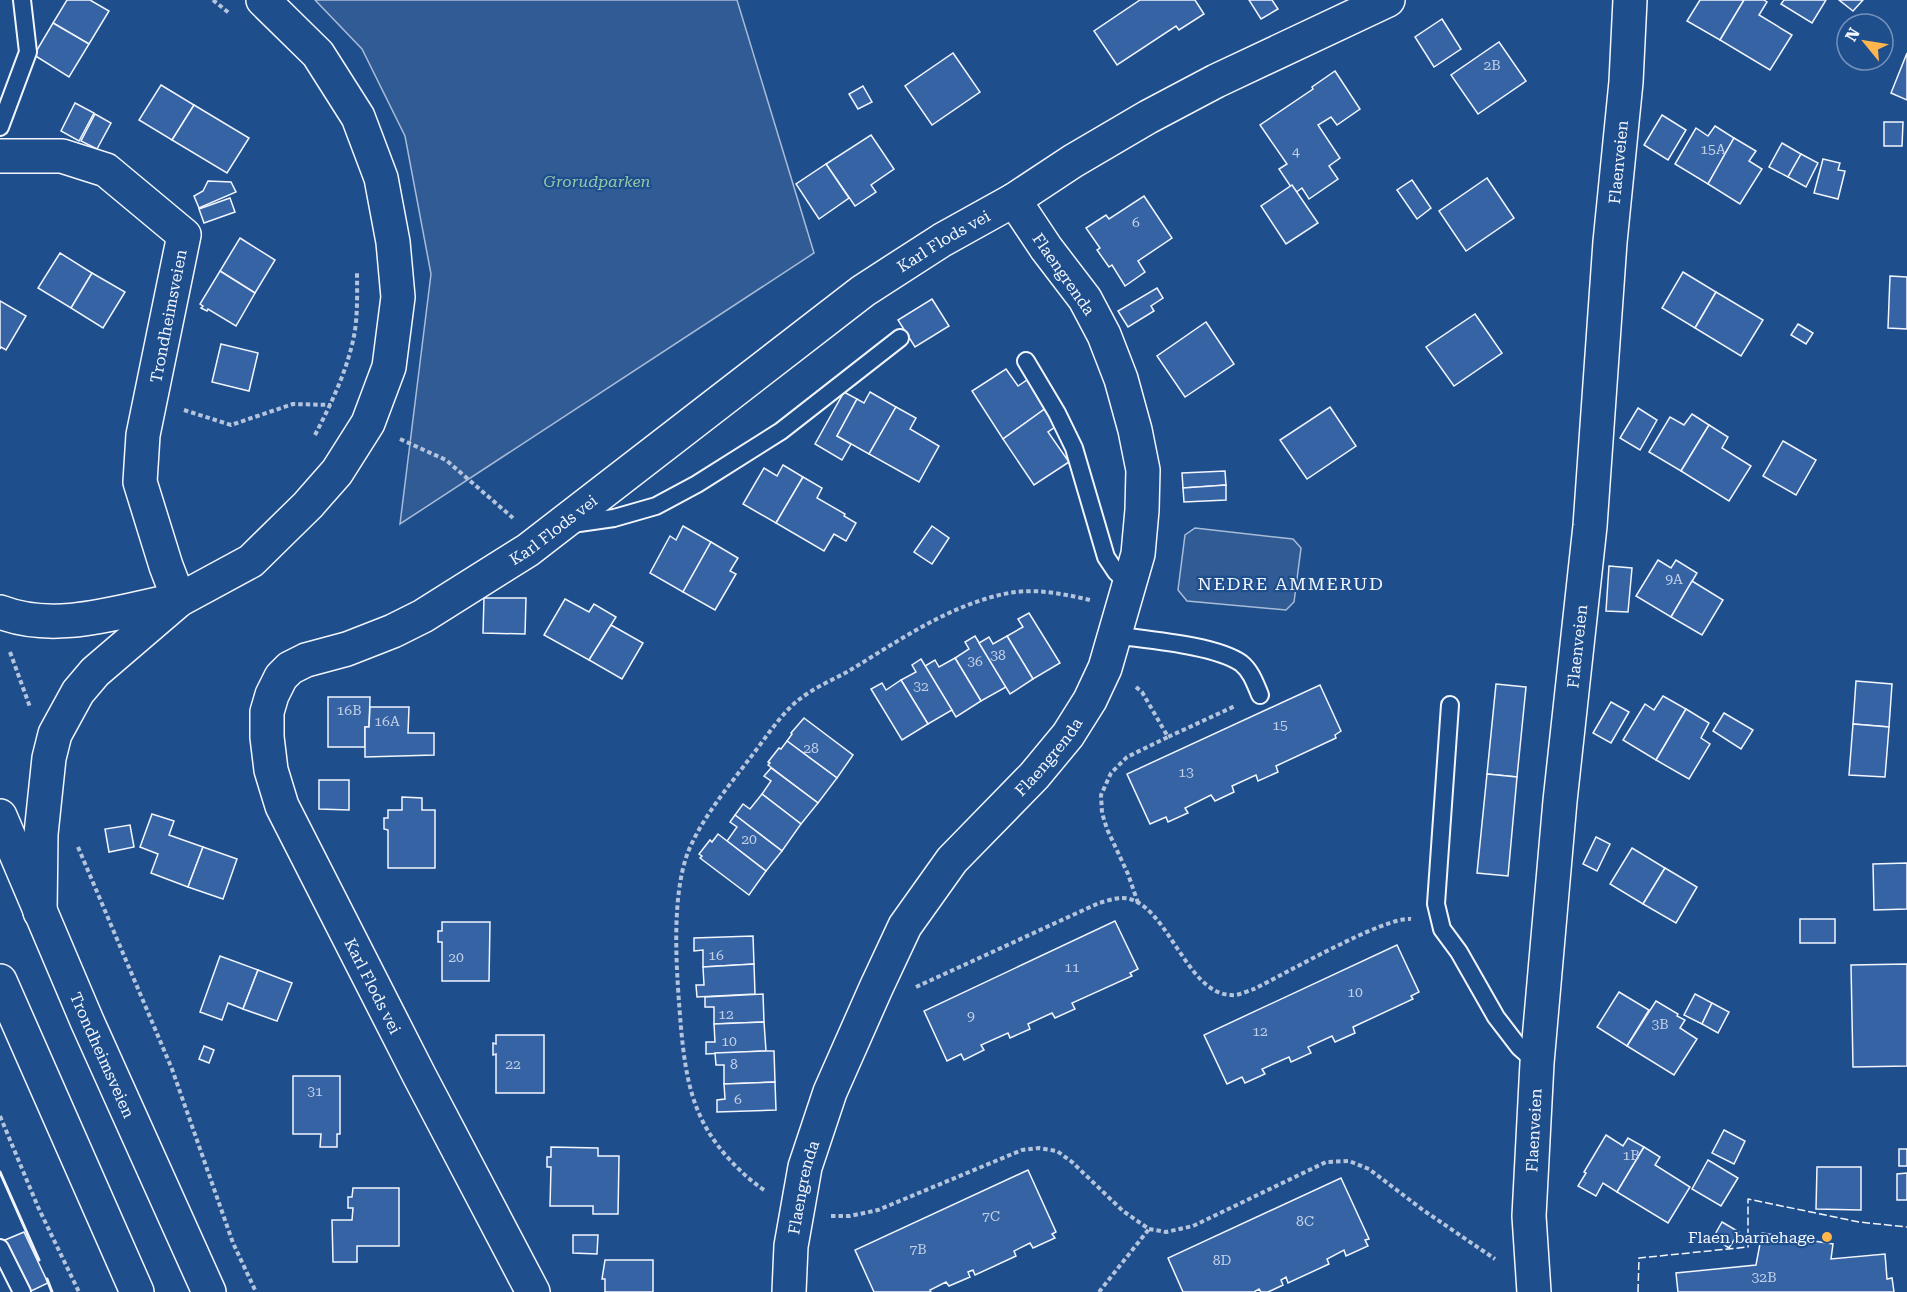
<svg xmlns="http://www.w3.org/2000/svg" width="1907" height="1292" font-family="'Roboto Serif',serif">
	<rect width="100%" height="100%" fill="#1f4e8c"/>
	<g fill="#305b95" stroke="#a8bbd7" stroke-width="1.5">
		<polygon points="315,0 737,0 814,253 400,524 431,274 405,136 362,49"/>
		<polygon points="1195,528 1293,539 1301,548 1294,602 1286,610 1187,601 1178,590 1185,535"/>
	</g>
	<g fill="#3563a3" stroke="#f2f6ff" stroke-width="1.5">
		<polygon points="67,0 90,0 109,11 89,44 53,23"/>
		<polygon points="1140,0 1195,0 1204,14 1179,30 1176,26 1117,65 1094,31"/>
		<polygon points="1249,0 1272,0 1278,9 1261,19"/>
		<polygon points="1700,0 1744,0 1720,40 1687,21"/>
		<polygon points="1744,0 1764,0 1767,2 1759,15 1792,35 1770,70 1720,40"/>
		<polygon points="1784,0 1826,0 1812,23 1781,4"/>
		<polygon points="1839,0 1863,0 1853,11"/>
		<polygon points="1442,19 1461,49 1434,67 1415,37"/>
		<polygon points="53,23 89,44 69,77 34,55"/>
		<polygon points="1499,42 1526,81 1478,114 1451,75"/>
		<polygon points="953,53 980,92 932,125 905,86"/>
		<polygon points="1907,53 1907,100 1891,93"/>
		<polygon points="1335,71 1360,109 1337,125 1331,117 1318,125 1340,158 1329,166 1338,179 1309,199 1302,188 1295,193 1279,169 1287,164 1260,125 1313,89 1312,87"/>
		<polygon points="161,85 194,105 172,140 139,120"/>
		<polygon points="863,86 872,102 858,109 849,94"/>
		<polygon points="75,103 94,113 79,141 61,131"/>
		<polygon points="194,105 249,138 227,173 172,140"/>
		<polygon points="95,114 111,123 97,149 81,141"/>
		<polygon points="1662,115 1686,130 1668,160 1644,145"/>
		<polygon points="1884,122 1903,122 1902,146 1884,146"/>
		<polygon points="1715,126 1734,138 1708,184 1675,164 1696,128 1708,136"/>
		<polygon points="871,135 894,169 871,185 876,192 855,206 826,164"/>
		<polygon points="1734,138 1756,151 1749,161 1762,169 1740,204 1708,184"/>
		<polygon points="1782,143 1801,154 1788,177 1769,167"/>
		<polygon points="1801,154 1818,163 1806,187 1788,177"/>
		<polygon points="1823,159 1840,163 1838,170 1845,171 1838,199 1814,193"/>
		<polygon points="826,164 849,198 819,219 796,184"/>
		<polygon points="1487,178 1514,218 1466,251 1439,211"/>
		<polygon points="1412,180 1431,208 1417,219 1397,190"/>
		<polygon points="208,181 231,182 236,192 199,208 194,196 203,191"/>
		<polygon points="1292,185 1318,223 1286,244 1261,206"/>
		<polygon points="1144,196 1172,238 1138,261 1145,272 1125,286 1112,265 1109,267 1097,250 1100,248 1086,228 1106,215 1109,219"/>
		<polygon points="230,198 235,212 204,223 199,209"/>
		<polygon points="240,238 275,260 255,293 220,271"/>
		<polygon points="60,253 92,273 71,308 38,288"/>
		<polygon points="220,271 255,293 236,326 208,309 207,311 201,308 203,306 200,304"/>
		<polygon points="1683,272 1716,292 1695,328 1662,308"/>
		<polygon points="92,273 125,292 103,328 71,308"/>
		<polygon points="1890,276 1907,277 1907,329 1888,328"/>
		<polygon points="1157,288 1163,298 1151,306 1154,311 1128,327 1118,311"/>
		<polygon points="1716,292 1763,320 1741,356 1695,328"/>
		<polygon points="932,299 949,326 915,347 898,320"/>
		<polygon points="0,301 26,316 6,350 1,347 0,349"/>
		<polygon points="1475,314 1502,353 1454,386 1426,347"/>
		<polygon points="1206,322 1234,364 1185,397 1157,356"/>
		<polygon points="1798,324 1813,333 1806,344 1791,335"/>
		<polygon points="221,344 258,353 249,391 212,382"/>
		<polygon points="1006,369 1018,386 1027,380 1046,408 1003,439 972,391"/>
		<polygon points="844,392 857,399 837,436 851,444 842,460 815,444"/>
		<polygon points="870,392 896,407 869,454 837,436 857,399 864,403"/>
		<polygon points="896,407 916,418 910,429 939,446 919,482 869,454"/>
		<polygon points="1330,407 1356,446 1307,479 1280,440"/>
		<polygon points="1046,408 1058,425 1048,432 1069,462 1034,485 1003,439"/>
		<polygon points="1638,408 1657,420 1640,450 1620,438"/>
		<polygon points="1692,414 1709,425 1681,471 1649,452 1670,417 1684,425"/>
		<polygon points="1709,425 1728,437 1722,448 1751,466 1729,501 1681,471"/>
		<polygon points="1783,441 1816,460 1796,495 1763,476"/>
		<polygon points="783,465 803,477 776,523 743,504 764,468 777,476"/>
		<polygon points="1225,471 1226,485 1183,488 1182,473"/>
		<polygon points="803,477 822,488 817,498 845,514 844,516 856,523 846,541 834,534 824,551 776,523"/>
		<polygon points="1226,485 1226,500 1184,502 1183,488"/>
		<polygon points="683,526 711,542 683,592 650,573 670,536 676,540"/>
		<polygon points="932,526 949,538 932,564 914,552"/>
		<polygon points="711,542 738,558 730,571 736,574 715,610 683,592"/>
		<polygon points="1658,560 1671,568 1676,560 1697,573 1671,617 1636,596"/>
		<polygon points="1609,566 1632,568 1628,612 1606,611"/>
		<polygon points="1692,581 1723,600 1702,635 1671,617"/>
		<polygon points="484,598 526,598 525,634 483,633"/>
		<polygon points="565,599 589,612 594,604 616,617 589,660 544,635"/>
		<polygon points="1029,613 1060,663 1033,679 1007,636 1023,627 1018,619"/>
		<polygon points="611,625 643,643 622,679 589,660"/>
		<polygon points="975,636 1006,687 981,701 955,658 969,649 965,642"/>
		<polygon points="1007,636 1033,679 1010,694 979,643 989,637 993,644"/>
		<polygon points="955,658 981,701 956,717 925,666 935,660 939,667"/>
		<polygon points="921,659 952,710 928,724 901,680 916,672 912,665"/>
		<polygon points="901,680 928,724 902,740 871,689 882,683 886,690"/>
		<polygon points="1856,681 1892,684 1889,727 1853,724"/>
		<polygon points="1496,684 1526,687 1517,777 1487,774"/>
		<polygon points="1320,685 1341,731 1335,735 1336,738 1276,766 1278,772 1258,781 1256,775 1232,786 1234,792 1215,801 1211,795 1185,808 1188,813 1168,822 1166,817 1150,824 1127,774"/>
		<polygon points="1663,696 1686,709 1656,760 1623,740 1645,704 1654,710"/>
		<polygon points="328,697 370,697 369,727 365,727 365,747 328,747"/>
		<polygon points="1611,702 1629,712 1611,743 1593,733"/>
		<polygon points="370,707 409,707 408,733 434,733 434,755 365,757 365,727 369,727"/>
		<polygon points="1686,709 1709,723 1701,738 1710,744 1689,779 1656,760"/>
		<polygon points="1724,713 1753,730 1741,749 1713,731"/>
		<polygon points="804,718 853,755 837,778 787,741 792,734 791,733"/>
		<polygon points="1853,724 1889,727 1885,777 1849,775"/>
		<polygon points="787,741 837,778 818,803 768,765 770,763 768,762 779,748 781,749"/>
		<polygon points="771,768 818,803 801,824 762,794 771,781 764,776"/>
		<polygon points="1487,774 1517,777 1508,876 1477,873"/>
		<polygon points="319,780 349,780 349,810 319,809"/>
		<polygon points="762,794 801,824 782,851 735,815 743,804 750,809"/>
		<polygon points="402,797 422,798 422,810 435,810 435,868 388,868 388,830 384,829 384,818 388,818 388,810 402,810"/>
		<polygon points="152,814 174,821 169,835 203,847 188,887 151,873 158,854 140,847"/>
		<polygon points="735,815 782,851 766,871 727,841 737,827 730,822"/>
		<polygon points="130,825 134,847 109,852 105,829"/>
		<polygon points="718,834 766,871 749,895 700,858 702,856 699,854 710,840 712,842"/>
		<polygon points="1596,837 1610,844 1597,871 1583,864"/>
		<polygon points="203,847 237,859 223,899 188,887"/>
		<polygon points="1632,848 1665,868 1643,904 1610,884"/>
		<polygon points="1907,863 1907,909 1874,910 1873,864"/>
		<polygon points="1665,868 1697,887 1676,923 1643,904"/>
		<rect x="1800" y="919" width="35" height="24"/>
		<polygon points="1115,921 1138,969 1130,973 1132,976 1072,1003 1075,1009 1055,1018 1052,1013 1028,1024 1030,1029 1010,1038 1008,1033 981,1045 984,1050 964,1060 961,1054 947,1061 924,1011"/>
		<polygon points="442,922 490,922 489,981 442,981 442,942 438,942 438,931 442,931"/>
		<polygon points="753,936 754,964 703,967 703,950 694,951 694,938"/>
		<polygon points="1397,945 1419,992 1411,996 1413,999 1353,1027 1355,1033 1335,1042 1332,1036 1308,1047 1311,1053 1291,1062 1289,1057 1262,1069 1265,1074 1245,1083 1242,1077 1227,1084 1204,1035"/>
		<polygon points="220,956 258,970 243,1009 228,1003 222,1020 200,1012"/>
		<polygon points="754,964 755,994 697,997 696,985 704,985 703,967"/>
		<polygon points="1907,964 1907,1066 1853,1067 1851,965"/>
		<polygon points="258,970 292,983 277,1021 243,1009"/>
		<polygon points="1619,992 1649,1010 1627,1046 1597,1027"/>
		<polygon points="763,994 764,1022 714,1024 714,1007 705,1007 705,997"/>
		<polygon points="1695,994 1712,1003 1702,1024 1684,1015"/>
		<polygon points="1656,1001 1678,1014 1677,1016 1685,1020 1680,1028 1697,1039 1674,1075 1627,1046"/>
		<polygon points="1712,1003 1729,1012 1718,1033 1702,1024"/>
		<polygon points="764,1022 766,1051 706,1054 706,1042 715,1042 714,1024"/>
		<polygon points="496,1035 544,1035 544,1093 496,1093 496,1054 493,1055 493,1043 496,1044"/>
		<polygon points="204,1046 214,1050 209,1063 199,1059"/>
		<polygon points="766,1051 774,1051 775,1082 724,1084 724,1065 716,1065 715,1053"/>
		<polygon points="293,1076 340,1076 340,1134 337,1134 337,1147 320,1147 321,1134 293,1134"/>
		<polygon points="775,1082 776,1110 717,1112 717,1100 725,1099 724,1084"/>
		<polygon points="1724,1130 1745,1141 1734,1164 1712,1153"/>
		<polygon points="1606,1135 1623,1146 1628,1138 1644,1147 1617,1192 1603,1183 1596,1196 1578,1186 1586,1173 1584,1172"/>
		<polygon points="551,1147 598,1148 598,1156 619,1156 618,1214 593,1214 593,1206 550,1206 551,1167 547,1167 547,1157 551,1157"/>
		<polygon points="1644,1147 1660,1157 1655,1165 1690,1187 1668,1223 1617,1192"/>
		<rect x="1899" y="1149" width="8" height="17"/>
		<polygon points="1708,1160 1738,1178 1721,1206 1692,1189"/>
		<polygon points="1817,1167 1861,1167 1861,1210 1816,1209"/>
		<polygon points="1028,1170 1056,1232 1052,1234 1055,1238 1033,1248 1030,1243 1014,1251 1016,1256 975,1275 973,1270 968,1272 970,1277 949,1286 946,1282 930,1290 931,1292 874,1292 855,1250"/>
		<polygon points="1907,1173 1907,1200 1897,1200 1897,1174"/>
		<polygon points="1341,1178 1369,1239 1365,1240 1368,1246 1346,1256 1344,1250 1327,1259 1329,1264 1288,1283 1286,1277 1281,1280 1283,1285 1268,1292 1261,1292 1259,1289 1254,1292 1183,1292 1168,1258"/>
		<polygon points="353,1188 399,1188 399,1246 357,1246 357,1262 333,1262 332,1220 352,1220 353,1208 348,1208 348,1197 352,1197"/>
		<polygon points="1722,1222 1739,1232 1729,1248 1713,1238"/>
		<polygon points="24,1232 48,1283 29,1292 5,1240"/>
		<polygon points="1762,1233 1833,1244 1831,1259 1885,1254 1887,1279 1892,1278 1894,1292 1678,1292 1676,1273 1756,1265"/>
		<polygon points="573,1235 598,1235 597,1254 573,1253"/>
		<polygon points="605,1260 653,1260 653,1292 605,1292 605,1279 602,1279"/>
	</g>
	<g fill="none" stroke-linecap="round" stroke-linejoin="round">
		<defs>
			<g id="service">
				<polyline points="0,127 28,52 22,0"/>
				<polyline points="1026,361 1057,413 1074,448 1106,557 1116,572 1129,584"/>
				<polyline points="572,524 614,518 656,506 697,484 781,431 900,338"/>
				<path d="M 1114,635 C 1148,640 1215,645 1241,663 C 1251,671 1255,683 1260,695"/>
				<polyline points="1450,705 1436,904 1442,929 1459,952 1496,1017 1519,1047 1537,1063"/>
				<polyline points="0,1248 22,1292"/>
			</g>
			<g id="minor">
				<polyline points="0,156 62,156 106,170 184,235 143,435 140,482 166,566 179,600"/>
				<path id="s1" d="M 533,1292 L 419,1075 L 282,806 L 271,770 L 267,737 L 267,712 L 272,695 L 281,677 L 290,668 L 306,660 L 347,649 L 393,631 L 423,616 L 528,550 L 863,291 L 942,240 L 1014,200 L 1073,161 L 1148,117 L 1216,81 L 1388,0"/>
				<path id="s2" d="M 789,1292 L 791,1246 L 805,1167 L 830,1092 L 876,988 L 905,926 L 952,860 L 1034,776 L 1068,735 L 1090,700 L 1105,668 L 1138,554 L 1142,510 L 1143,470 L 1135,430 L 1121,379 L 1104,335 L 1085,299 L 1046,248 L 1014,200"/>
				<path id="s3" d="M 1534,1292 L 1529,1216 L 1537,1063 L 1560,801 L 1590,526 L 1610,242 L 1626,82 L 1630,0"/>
			</g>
			<g id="trunk">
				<path d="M 0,612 C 57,634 120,611 177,600"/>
				<path id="s4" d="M 0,816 L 87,1021 L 209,1292"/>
				<polyline points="40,912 41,834 49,758 55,734 78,692 95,672 179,600 251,561 308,505 337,472 368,423 389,367 398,297 393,242 381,178 358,117 318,54 263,0"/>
				<polyline points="0,981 137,1292"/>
			</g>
		</defs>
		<use href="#service" stroke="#f2f6ff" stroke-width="20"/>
		<use href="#minor" stroke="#f2f6ff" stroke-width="36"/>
		<use href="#trunk" stroke="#f2f6ff" stroke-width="36"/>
		<g stroke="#b3c4dc" stroke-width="4" stroke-dasharray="4.5 3" stroke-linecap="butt">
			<polyline points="213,0 229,13"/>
			<polyline points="184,410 231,425 293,404 331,405"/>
			<path d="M 315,435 C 331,404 347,371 354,336 C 358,315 357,292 357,271"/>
			<polyline points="400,439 446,460 513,518"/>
			<polyline points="10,652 30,707"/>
			<polyline points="1136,687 1142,692 1168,737 1235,706"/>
			<polyline points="78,847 172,1069 233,1243 256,1292"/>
			<polyline points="1138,903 1128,874 1107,829 1102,813 1101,795 1111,773 1127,757 1168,737"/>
			<path d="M 916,987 L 1099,903 C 1106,901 1115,898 1122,898 C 1166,898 1185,994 1231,995 C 1238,996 1247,991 1254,989 C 1283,975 1385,916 1411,919"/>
			<polyline points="0,1116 38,1207 79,1292"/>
			<path d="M 764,1190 C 751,1181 741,1172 730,1160 C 693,1120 686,1081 681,1028 C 677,977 670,900 688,852 C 702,818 728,787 750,758 C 765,739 778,718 796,702 C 810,690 830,681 847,672 C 897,642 950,604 1009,593 C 1036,588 1064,594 1090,600"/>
			<polyline points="831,1216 850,1216 878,1210 1022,1150 1039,1148 1057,1151 1072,1162 1123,1211 1149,1229 1166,1232 1193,1226 1326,1162 1349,1161 1369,1169 1423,1210 1495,1259"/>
			<polyline points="1099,1292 1149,1229"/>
		</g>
		<use href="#service" stroke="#1f4e8c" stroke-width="16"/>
		<use href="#minor" stroke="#1f4e8c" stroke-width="33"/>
		<use href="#trunk" stroke="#1f4e8c" stroke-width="33"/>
		<polyline stroke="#f2f6ff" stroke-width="1.5" stroke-dasharray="8 3" stroke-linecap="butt" points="1638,1292 1639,1258 1748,1247 1748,1199 1859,1222 1907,1227"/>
		<g stroke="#f2f6ff" stroke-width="3">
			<polyline points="0,1172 39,1260"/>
			<polyline points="47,1279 52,1292"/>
		</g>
	</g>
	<circle fill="#ffb74d" stroke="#1f4e8c" stroke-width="2" cx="1827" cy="1237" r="6"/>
	<g text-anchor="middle" stroke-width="4.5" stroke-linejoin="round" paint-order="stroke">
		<g font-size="14" fill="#c3d1e8">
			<text x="1492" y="70">2B</text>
			<text x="1713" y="154">15A</text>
			<text x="1296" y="156">4</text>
			<text x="1136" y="227">6</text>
			<text x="1674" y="584">9A</text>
			<text x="998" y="660">38</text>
			<text x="975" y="666">36</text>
			<text x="921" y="691">32</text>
			<text x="349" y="715">16B</text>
			<text x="387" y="726">16A</text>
			<text x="1280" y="730">15</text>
			<text x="811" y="753">28</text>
			<text x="1186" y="777">13</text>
			<text x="749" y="844">20</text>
			<text x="716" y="960">16</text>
			<text x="456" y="962">20</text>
			<text x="1072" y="972">11</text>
			<text x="1355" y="997">10</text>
			<text x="726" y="1019">12</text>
			<text x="971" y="1021">9</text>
			<text x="1660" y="1029">3B</text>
			<text x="1260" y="1036">12</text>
			<text x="729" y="1046">10</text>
			<text x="513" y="1069">22</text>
			<text x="734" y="1069">8</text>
			<text x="315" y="1096">31</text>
			<text x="738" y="1104">6</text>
			<text x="1631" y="1160">1B</text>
			<text x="991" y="1221">7C</text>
			<text x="1305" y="1226">8C</text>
			<text x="918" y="1254">7B</text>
			<text x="1222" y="1265">8D</text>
			<text x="1764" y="1282">32B</text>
		</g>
		<g font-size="16" fill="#f2f6ff" stroke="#1f4e8c">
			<text dy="6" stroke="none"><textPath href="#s3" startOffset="1134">Flaenveien</textPath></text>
			<text dy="6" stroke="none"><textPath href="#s1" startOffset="1479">Karl Flods vei</textPath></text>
			<text transform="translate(1064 274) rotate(55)" y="6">Flaengrenda</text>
			<text transform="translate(168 316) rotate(-79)" y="6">Trondheimsveien</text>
			<text dy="6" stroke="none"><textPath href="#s1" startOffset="993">Karl Flods vei</textPath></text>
			<text dy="6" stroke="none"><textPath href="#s3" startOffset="648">Flaenveien</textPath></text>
			<text dy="6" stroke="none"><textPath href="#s2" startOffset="610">Flaengrenda</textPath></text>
			<text transform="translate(373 986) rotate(63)" y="6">Karl Flods vei</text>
			<text dy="6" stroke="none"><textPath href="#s4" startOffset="260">Trondheimsveien</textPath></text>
			<text dy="6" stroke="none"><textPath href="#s3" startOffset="162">Flaenveien</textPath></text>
			<text dy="6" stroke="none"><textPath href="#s2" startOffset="106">Flaengrenda</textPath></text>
		</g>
		<g font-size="16" font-style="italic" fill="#97c8a6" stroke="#1f4e8c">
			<text x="597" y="187">Grorudparken</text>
		</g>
		<g font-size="16" fill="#f2f6ff" stroke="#1f4e8c" text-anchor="end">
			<text x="1815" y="1243">Flaen barnehage</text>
		</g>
		<g font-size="18" letter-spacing="1.5" fill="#f2f6ff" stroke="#1f4e8c">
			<text x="1291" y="590">NEDRE AMMERUD</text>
		</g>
	</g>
	<g transform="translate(1865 42) rotate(300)"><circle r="28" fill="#1f4e8c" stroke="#7391ba" stroke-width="1.5"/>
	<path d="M0-4.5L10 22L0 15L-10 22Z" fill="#ffb74d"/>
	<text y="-9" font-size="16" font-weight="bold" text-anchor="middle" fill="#f2f6ff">N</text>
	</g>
</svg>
